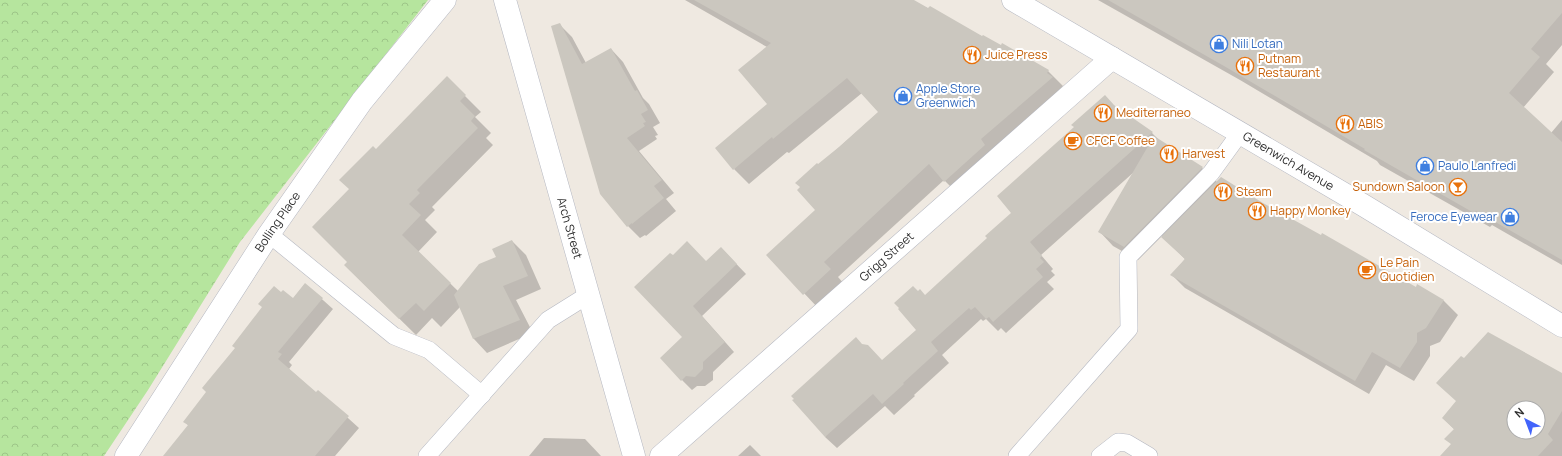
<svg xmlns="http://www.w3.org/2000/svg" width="1562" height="456" font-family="Manrope,sans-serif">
	<defs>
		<pattern id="forest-crowns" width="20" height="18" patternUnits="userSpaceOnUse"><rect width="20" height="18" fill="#b6e59e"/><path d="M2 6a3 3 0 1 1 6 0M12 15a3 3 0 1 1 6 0" fill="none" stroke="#9dc588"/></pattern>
	</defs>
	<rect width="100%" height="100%" fill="#efe9e1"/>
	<polygon fill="url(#forest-crowns)" points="0,0 428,0 240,242 148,390 104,456 0,456"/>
	<g fill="#0003" fill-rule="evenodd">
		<polygon points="685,0 912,0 1048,71 1063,86 960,196 944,180 838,277 845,285 819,309 768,255 817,210 818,166 879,112 862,93 789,153 787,152 749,184 734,169 769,104 767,47"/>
		<polygon points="1098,0 1562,0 1562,45 1546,64 1554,72 1523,108 1551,133 1562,120 1562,265 1492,225 1490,227 1380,165 1377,161 1240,80"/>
		<polygon points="559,24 572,37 586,63 611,49 623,62 643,98 649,104 660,123 653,127 658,135 655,136 657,139 639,151 674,193 666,199 676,211 646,236 645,235 640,238 628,226"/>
		<polygon points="447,78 481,112 475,117 491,133 486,138 493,145 432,207 435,210 425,220 437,232 418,252 459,292 498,258 512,241 526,255 541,289 516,300 533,333 487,353 474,339 460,307 441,327 432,318 416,335 361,281 348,262 350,190 376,151"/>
		<polygon points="1116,108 1152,133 1161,142 1202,168 1217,182 1262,204 1416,288 1417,286 1444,301 1458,315 1440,342 1430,346 1430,356 1414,381 1386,365 1369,394 1185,288 1172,275 1185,259 1162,236 1138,260 1113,246 1100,232 1134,172 1041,255 1053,269 1051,271 1055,275 1047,282 1054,289 1006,333 1001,328 998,331 986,319 983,321 981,319 942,355 949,363 914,395 915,396 894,415 885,406 837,448 825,437 862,345 882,361 917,330 918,292 926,296 988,238"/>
		<polygon points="721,248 746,274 702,316 734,352 713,372 713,380 705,386 697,386 692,390 682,380 684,337 673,256 706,263"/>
		<polygon points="305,284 333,309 289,362 292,365 289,369 316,393 318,391 359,428 335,456 165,456 189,426 185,422 281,294 293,299"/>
		<path d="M 1518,349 L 1562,374 L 1562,456 L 1441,456 L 1452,445 L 1455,430 L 1443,418 L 1457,402 L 1464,360 L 1517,350 ZM 1514,408 L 1538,408 L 1538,432 L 1514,432 Z"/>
		<polygon points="544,438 585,439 601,456 529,456"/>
		<polygon points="750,445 761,456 738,456"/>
	</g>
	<g fill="#cbc7bf" fill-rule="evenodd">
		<polygon points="694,0 914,0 928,8 930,6 982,36 983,35 1001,45 1002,43 1049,70 1047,73 1053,77 981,139 985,145 944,182 929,164 824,262 831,269 803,295 766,255 815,210 797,190 800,187 795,183 817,163 818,164 839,147 878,112 847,78 773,139 772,137 733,170 715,148 767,104 738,70 771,43"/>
		<polygon points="1108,0 1562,0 1562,13 1531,49 1540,57 1509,93 1562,142 1562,260 1476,211 1474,213 1364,150 1365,149 1224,66"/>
		<polygon points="560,23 582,64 611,48 635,91 637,90 648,110 641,114 646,122 643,123 645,126 627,138 662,180 654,186 664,198 632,224 632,223 627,227 600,194 551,26"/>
		<polygon points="447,76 466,95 460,101 475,116 471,121 478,128 417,190 420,193 409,204 421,215 402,235 451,283 424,311 416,303 399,319 344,265 347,262 312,227 349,189 339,180 373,146 376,149"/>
		<polygon points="1105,95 1114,105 1153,132 1030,242 1042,256 1040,258 1044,262 1036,269 1043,277 993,322 989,317 986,319 975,307 971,310 969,308 931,342 938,351 903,383 904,384 882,404 873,394 825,437 792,400 794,399 791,396 856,337 862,344 868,345 882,360 916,330 898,309 899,308 894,303 913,286 918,291 920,289 925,295 987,238 985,236 1011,213 997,196 1074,127 1071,125"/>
		<polygon points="1154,136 1203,167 1124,247 1098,232"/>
		<polygon points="1221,177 1263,203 1321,235 1322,233 1416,287 1417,284 1444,300 1426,328 1417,333 1417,342 1400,368 1372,352 1355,381 1170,275 1185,259 1161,237"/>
		<polygon points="512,240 528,276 503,286 520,320 473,339 454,295 479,264 496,257 492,249"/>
		<polygon points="687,241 706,261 721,247 737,264 693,306 725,342 703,362 703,369 695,377 686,376 681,381 660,358 682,337 634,287 670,253 673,255"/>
		<polygon points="305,283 323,298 278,352 282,354 278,359 316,392 318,390 349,416 315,456 163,456 188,425 183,422 206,392 202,388 235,348 232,346 262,307 258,304 274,286 281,292 283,290 293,298"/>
		<path d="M 1488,332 L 1562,373 L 1562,411 L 1548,434 L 1553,440 L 1538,456 L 1440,456 L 1451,444 L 1444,439 L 1454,429 L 1442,418 L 1456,401 L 1436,383 L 1461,356 L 1464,358 ZM 1514,408 L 1538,408 L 1538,432 L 1514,432 Z"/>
	</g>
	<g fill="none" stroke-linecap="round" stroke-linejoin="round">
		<defs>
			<g id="service">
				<polyline points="269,234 394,336 429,350 482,395"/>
				<polyline points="427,456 548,320 588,295"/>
				<polyline points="1017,456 1129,329 1128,257 1211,173 1240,133"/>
				<polyline points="1100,456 1118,442 1127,443 1149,456"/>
			</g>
			<g id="minor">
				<path id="s1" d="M 505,0 L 634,456"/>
				<path id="s2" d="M 126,456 L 269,234 L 362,101 L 445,0"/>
				<path id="s3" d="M 661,456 L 1112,58"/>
			</g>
			<g id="secondary">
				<path id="s4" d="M 1013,0 L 1363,205 L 1562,326"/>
			</g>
		</defs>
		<use href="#service" stroke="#b4b7c1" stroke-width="18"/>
		<use href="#minor" stroke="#b4b7c1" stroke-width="23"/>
		<use href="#secondary" stroke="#b4b7c1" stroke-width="23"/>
		<use href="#service" stroke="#fff" stroke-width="17"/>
		<use href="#minor" stroke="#fff" stroke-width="22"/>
		<use href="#secondary" stroke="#fff" stroke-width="22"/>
	</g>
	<defs>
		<symbol id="shop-ring" viewBox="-11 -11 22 22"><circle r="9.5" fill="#fff" stroke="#3f7fe0" stroke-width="1.5"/><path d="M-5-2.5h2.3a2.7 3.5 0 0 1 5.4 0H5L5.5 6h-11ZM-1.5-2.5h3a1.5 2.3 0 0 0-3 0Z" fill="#3f7fe0"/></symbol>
		<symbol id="restaurant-ring" viewBox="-11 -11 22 22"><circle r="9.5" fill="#fff" stroke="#e8710a" stroke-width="1.5"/><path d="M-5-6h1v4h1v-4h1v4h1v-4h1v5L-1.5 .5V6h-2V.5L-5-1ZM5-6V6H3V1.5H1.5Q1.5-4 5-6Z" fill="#e8710a"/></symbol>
		<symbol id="cafe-ring" viewBox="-11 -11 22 22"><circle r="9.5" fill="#fff" stroke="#e8710a" stroke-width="1.5"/><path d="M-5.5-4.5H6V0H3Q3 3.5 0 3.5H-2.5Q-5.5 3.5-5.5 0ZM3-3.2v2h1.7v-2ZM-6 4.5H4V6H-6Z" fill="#e8710a"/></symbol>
		<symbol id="bar-ring" viewBox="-11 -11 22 22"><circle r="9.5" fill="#fff" stroke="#e8710a" stroke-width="1.5"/><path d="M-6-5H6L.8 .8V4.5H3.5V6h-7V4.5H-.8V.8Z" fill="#e8710a"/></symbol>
	</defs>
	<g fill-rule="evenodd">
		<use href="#shop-ring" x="1209" y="34" width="20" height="20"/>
		<use href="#restaurant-ring" x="962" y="45" width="20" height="20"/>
		<use href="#restaurant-ring" x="1235" y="56" width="20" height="20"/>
		<use href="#shop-ring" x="893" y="86" width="20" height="20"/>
		<use href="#restaurant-ring" x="1093" y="103" width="20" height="20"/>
		<use href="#restaurant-ring" x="1335" y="114" width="20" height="20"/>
		<use href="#cafe-ring" x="1063" y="131" width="20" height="20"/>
		<use href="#restaurant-ring" x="1159" y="144" width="20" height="20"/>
		<use href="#shop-ring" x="1415" y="156" width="20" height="20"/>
		<use href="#bar-ring" x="1448" y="177" width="20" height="20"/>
		<use href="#restaurant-ring" x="1213" y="182" width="20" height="20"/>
		<use href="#restaurant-ring" x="1247" y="201" width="20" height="20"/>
		<use href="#shop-ring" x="1500" y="207" width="20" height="20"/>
		<use href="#cafe-ring" x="1357" y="260" width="20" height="20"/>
	</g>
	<g text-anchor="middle" stroke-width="4" stroke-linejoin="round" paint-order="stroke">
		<g font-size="12" fill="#366cbe" stroke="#fff" text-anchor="start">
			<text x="1232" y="48">Nili Lotan</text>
			<text x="916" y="93">Apple Store<tspan x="916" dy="14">Greenwich</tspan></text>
			<text x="1438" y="170">Paulo Lanfredi</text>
			<text x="1497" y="221" text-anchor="end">Feroce Eyewear</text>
		</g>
		<g font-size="12" fill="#c56008" stroke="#fff" text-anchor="start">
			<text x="985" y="59">Juice Press</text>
			<text x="1258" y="63">Putnam<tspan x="1258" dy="14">Restaurant</tspan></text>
			<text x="1116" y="117">Mediterraneo</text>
			<text x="1358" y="128">ABIS</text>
			<text x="1086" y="145">CFCF Coffee</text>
			<text x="1182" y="158">Harvest</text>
			<text x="1445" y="191" text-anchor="end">Sundown Saloon</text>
			<text x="1236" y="196">Steam</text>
			<text x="1270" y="215">Happy Monkey</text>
			<text x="1380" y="267">Le Pain<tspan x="1380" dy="14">Quotidien</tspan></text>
		</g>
		<g font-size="12" fill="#2e2e2e" stroke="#fff">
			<text dy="4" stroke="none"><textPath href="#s4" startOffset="319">Greenwich Avenue</textPath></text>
			<text dy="4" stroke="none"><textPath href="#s2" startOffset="279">Bolling Place</textPath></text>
			<text dy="4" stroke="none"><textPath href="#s1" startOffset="237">Arch Street</textPath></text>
			<text dy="4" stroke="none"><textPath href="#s3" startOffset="301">Grigg Street</textPath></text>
		</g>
	</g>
	<g transform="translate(1526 420) rotate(318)"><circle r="19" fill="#ffffff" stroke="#ababab"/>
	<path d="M0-3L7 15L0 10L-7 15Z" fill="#4264fb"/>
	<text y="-6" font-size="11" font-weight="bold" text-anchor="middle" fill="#2e2e2e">N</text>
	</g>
</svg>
